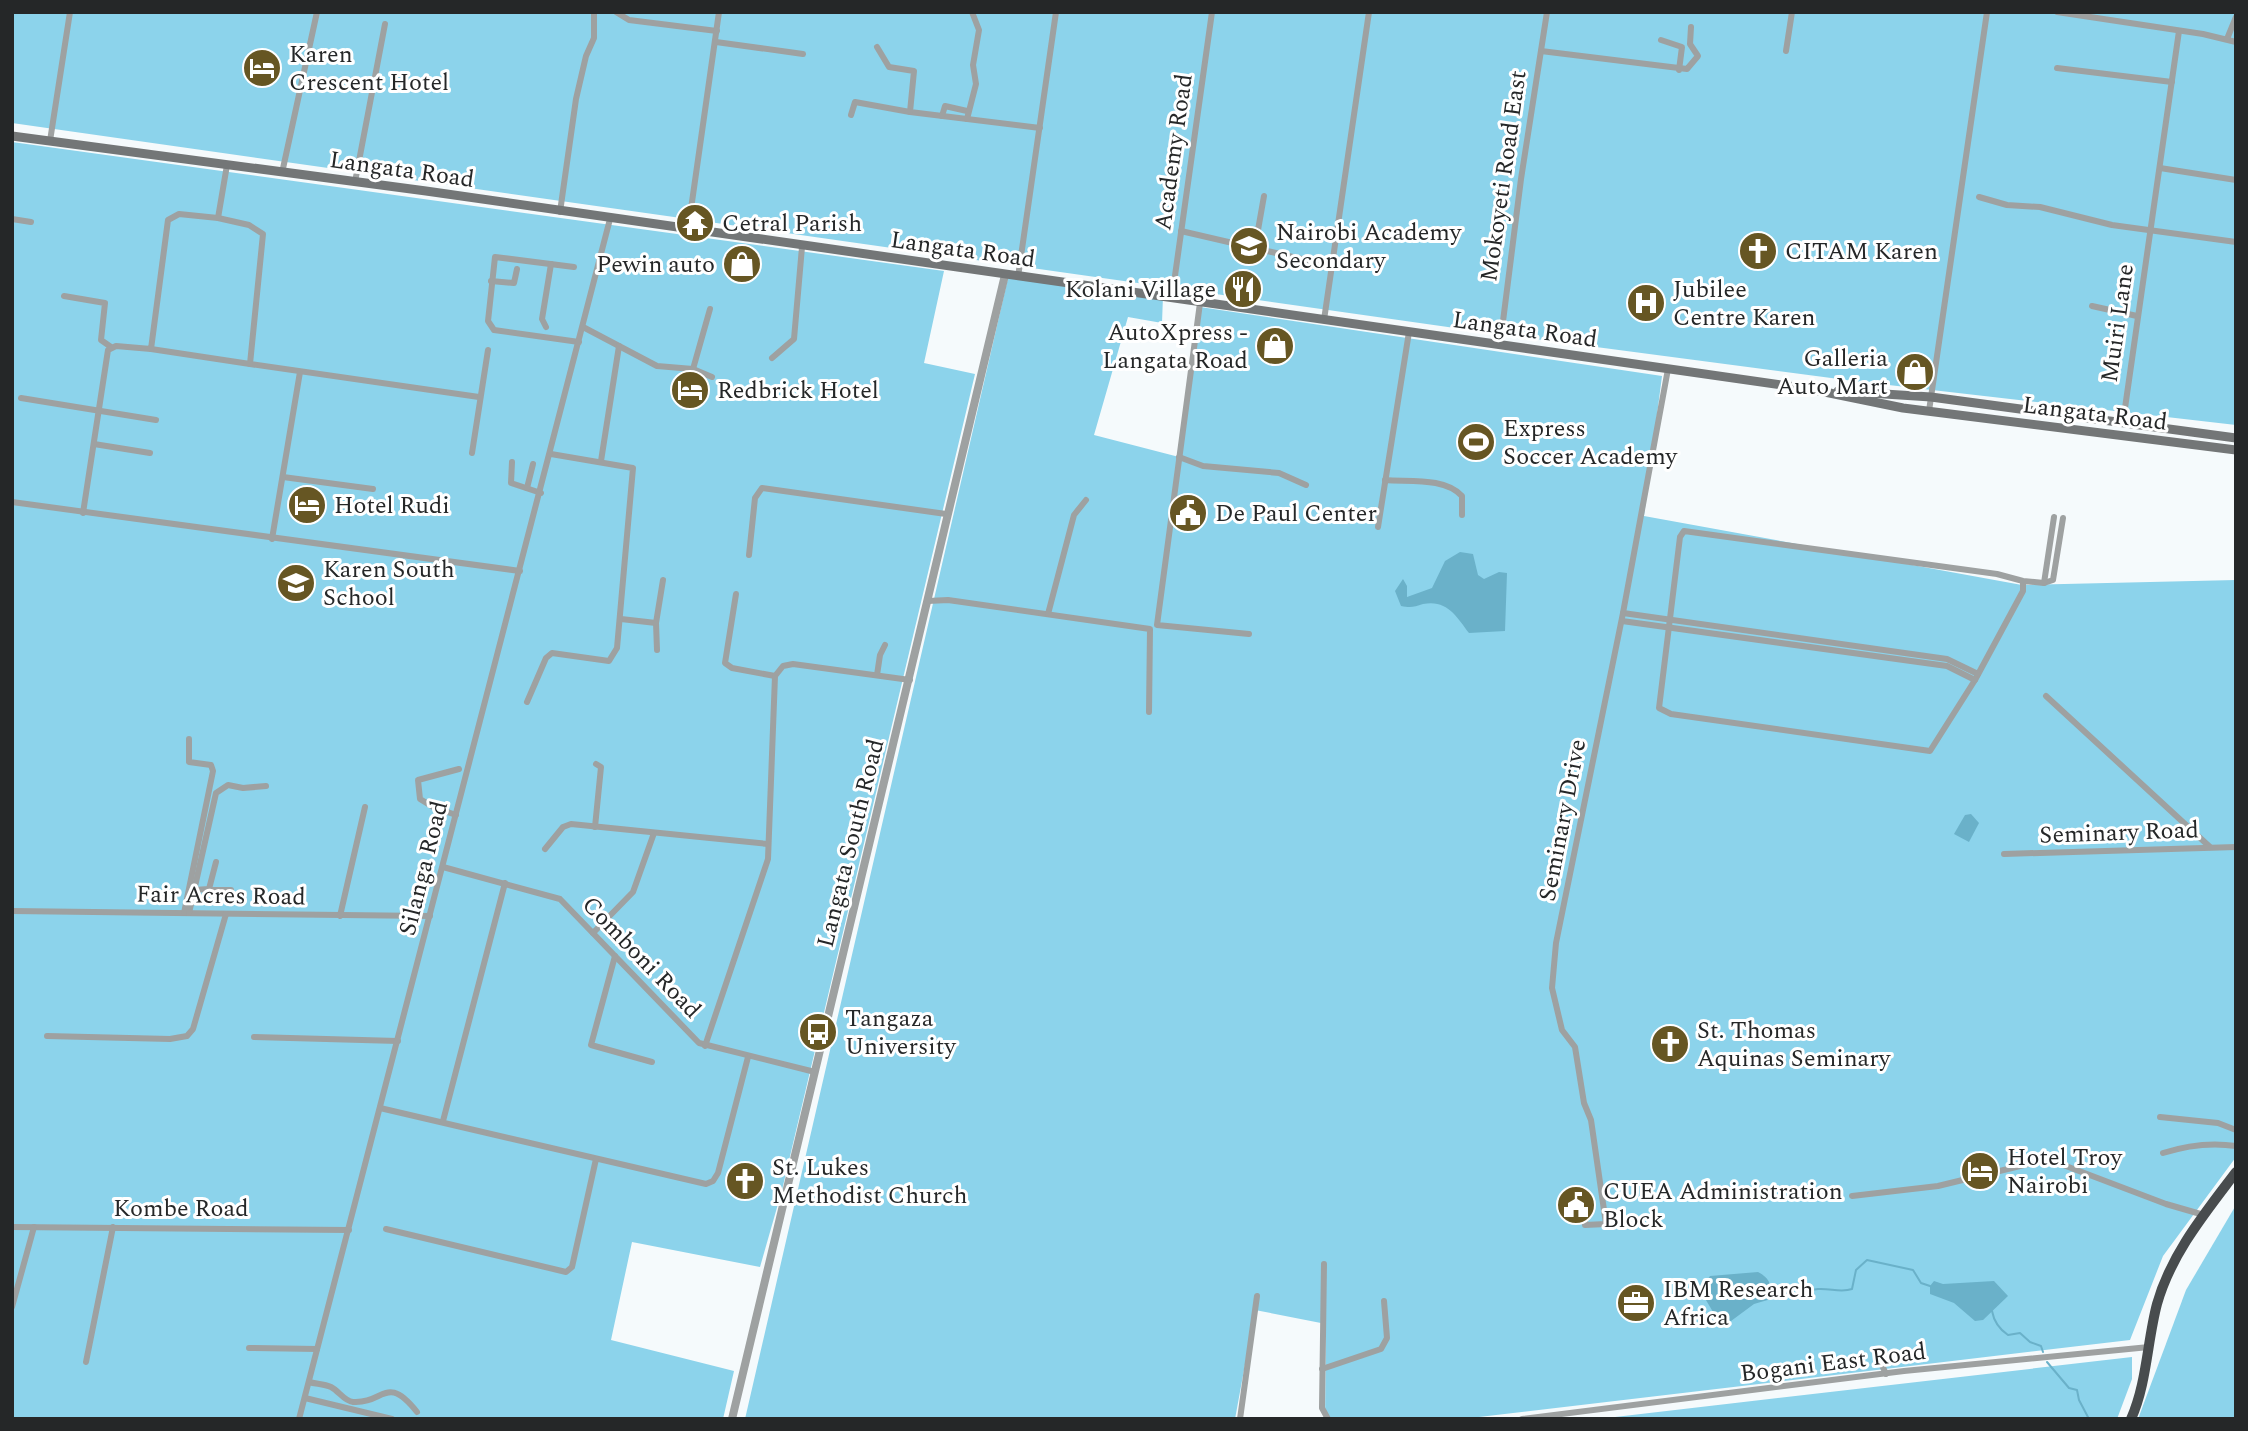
<svg xmlns="http://www.w3.org/2000/svg" width="2248" height="1431" font-family="Spectral,serif">
	<rect width="100%" height="100%" fill="#f5fafc"/>
	<g fill="#8cd3eb">
		<polygon points="12,12 2236,12 2236,425 1854,381 1483,332 12,123"/>
		<polygon points="12,142 944,271 924,363 975,374 782,1190 760,1267 632,1242 611,1340 734,1371 723,1419 12,1419"/>
		<polygon points="1008,278 1163,296 1162,323 1128,317 1094,435 1179,457 1200,307 1662,376 1644,516 2022,585 2236,580 2236,1157 2163,1256 2130,1340 1462,1419 1325,1419 1326,1324 1255,1310 1235,1419 745,1419"/>
		<polygon points="2236,1205 2236,1419 2138,1419 2186,1290"/>
		<polygon points="2132,1357 2132,1379 2117,1419 1598,1419"/>
	</g>
	<g fill="#6ab1c9">
		<path d="M 1460,552 L 1473,554 L 1478,575 L 1484,579 L 1499,572 L 1507,573 L 1505,631 L 1469,633 C 1457,617 1447,599 1423,604 C 1414,607 1411,608 1401,606 L 1395,591 L 1403,579 L 1407,586 L 1407,597 L 1432,588 L 1445,561 Z"/>
		<polygon points="1971,814 1979,823 1969,842 1954,834 1965,815"/>
		<path d="M 1758,1272 C 1771,1279 1771,1285 1771,1299 L 1754,1304 L 1731,1321 L 1716,1317 L 1700,1290 L 1710,1276 Z"/>
		<polygon points="1934,1281 1943,1284 1994,1281 2008,1296 1983,1320 1975,1321 1954,1303 1930,1294 1930,1286"/>
	</g>
	<g fill="none" stroke-linecap="round" stroke-linejoin="round">
		<g stroke="#6ab1c9" stroke-width="2">
			<path d="M 1771,1286 C 1793,1301 1797,1291 1818,1289 C 1830,1288 1841,1293 1852,1289 L 1856,1270 L 1867,1260 L 1913,1270 L 1921,1283 L 1930,1286"/>
			<path d="M 1992,1311 C 1994,1322 1999,1329 2008,1335 L 2020,1333 L 2030,1342 L 2041,1346 L 2043,1352"/>
			<polyline points="2047,1362 2069,1388 2077,1390 2079,1400 2089,1419"/>
		</g>
		<g stroke="#9ea1a1" stroke-width="6">
			<polyline points="616,12 629,20 717,31"/>
			<polyline points="2057,12 2203,34 2236,42"/>
			<polyline points="2227,39 2236,17"/>
			<polyline points="1661,40 1682,47 1679,70"/>
			<polyline points="716,42 803,54"/>
			<polyline points="877,47 889,67 914,71 910,112 1040,128"/>
			<polyline points="1541,51 1687,69 1698,56 1690,44 1691,27"/>
			<polyline points="1786,51 1792,12"/>
			<polyline points="2057,68 2172,82"/>
			<polyline points="851,115 855,102 910,112"/>
			<polyline points="942,116 945,106 967,111"/>
			<polyline points="967,119 976,84 973,65 979,30 972,12"/>
			<polyline points="50,141 70,12"/>
			<polyline points="2160,168 2236,180"/>
			<polyline points="282,173 317,12"/>
			<polyline points="355,182 385,24"/>
			<polyline points="1979,197 2007,205 2040,207 2112,225 2236,242"/>
			<polyline points="560,212 576,99 586,56 594,38 594,12"/>
			<polyline points="218,218 249,225 263,234 250,364 479,397"/>
			<polyline points="12,219 31,222"/>
			<polyline points="688,230 719,12"/>
			<polyline points="1181,231 1332,266"/>
			<polyline points="1255,247 1264,196"/>
			<polyline points="574,267 495,257 488,321 494,330 579,342"/>
			<polyline points="1018,277 1056,12"/>
			<polyline points="491,281 514,283 517,269"/>
			<polyline points="64,296 105,303 101,340 111,347"/>
			<polyline points="1172,297 1212,12"/>
			<polyline points="1200,303 1157,625 1249,634"/>
			<polyline points="2092,306 2137,316"/>
			<polyline points="1324,320 1369,12"/>
			<polyline points="546,327 542,319 551,264"/>
			<polyline points="583,327 657,366 693,369 712,377"/>
			<polyline points="1500,345 1521,179 1547,12"/>
			<polyline points="151,349 250,364"/>
			<polyline points="772,358 794,339 802,247"/>
			<polyline points="693,369 710,309"/>
			<polyline points="21,398 156,420"/>
			<polyline points="1929,411 1987,12"/>
			<polyline points="2123,422 2179,31"/>
			<polyline points="94,444 150,453"/>
			<polyline points="472,453 488,350"/>
			<polyline points="1179,457 1203,466 1279,473 1306,485"/>
			<polyline points="601,461 619,346"/>
			<polyline points="512,462 511,483 541,493"/>
			<polyline points="283,477 373,489"/>
			<path d="M 1385,480 C 1409,482 1445,477 1462,496 L 1462,515"/>
			<polyline points="527,488 533,464"/>
			<polyline points="12,502 520,571"/>
			<polyline points="83,513 108,350 116,346 151,349 168,220 179,214 218,218 227,165"/>
			<polyline points="1378,527 1409,332"/>
			<polyline points="272,539 300,372"/>
			<polyline points="749,555 755,498 762,488 946,514"/>
			<polyline points="2023,581 2023,591 1975,680 1930,751 1671,714 1659,708 1680,537 1684,531 1997,574 2023,581 2044,583 2053,580 2063,518"/>
			<polyline points="2044,583 2054,517"/>
			<polyline points="736,594 725,663 732,668 775,676"/>
			<polyline points="928,601 948,600 1150,629 1149,712"/>
			<polyline points="1623,613 1947,659 1978,674"/>
			<polyline points="1048,614 1074,515 1086,500"/>
			<polyline points="621,619 656,623"/>
			<polyline points="1622,621 1947,666 1975,680"/>
			<polyline points="657,650 656,623 663,580"/>
			<polyline points="877,675 880,655 885,645"/>
			<polyline points="2046,696 2210,847"/>
			<polyline points="527,702 546,658 552,653 609,661 617,648 633,468 551,454"/>
			<polyline points="456,815 433,807 420,799 418,780 459,769"/>
			<polyline points="595,827 601,767 596,764"/>
			<polyline points="545,849 563,827 571,824 768,844"/>
			<polyline points="2004,854 2236,847"/>
			<polyline points="443,867 560,899 699,1043 815,1072"/>
			<polyline points="194,890 209,889 216,862"/>
			<polyline points="206,890 231,890"/>
			<polyline points="12,911 430,916"/>
			<polyline points="184,913 213,771 211,765 189,762 189,739"/>
			<polyline points="189,913 216,793 228,785 243,788 266,786"/>
			<polyline points="340,916 365,807"/>
			<polyline points="593,933 633,892 654,833"/>
			<polyline points="615,956 591,1045 652,1062"/>
			<polyline points="47,1036 170,1039 187,1036 193,1029 226,914"/>
			<polyline points="254,1037 398,1041"/>
			<polyline points="705,1046 768,859 775,676 783,666 793,664 910,680"/>
			<polyline points="380,1108 706,1184 713,1181 718,1173 748,1057"/>
			<polyline points="2160,1117 2218,1123 2236,1130"/>
			<polyline points="443,1121 505,883"/>
			<path d="M 2163,1153 C 2188,1145 2210,1142 2236,1146"/>
			<polyline points="1580,1196 1585,1210 1585,1225 1606,1224 1591,1120 1584,1103 1575,1047 1562,1030 1552,988 1556,943 1623,613 1668,369"/>
			<polyline points="1852,1196 1938,1186 2041,1161 2058,1163 2166,1204 2204,1215"/>
			<polyline points="12,1227 349,1230"/>
			<polyline points="386,1229 566,1272 572,1267 596,1159"/>
			<polyline points="1324,1264 1322,1408 1328,1419"/>
			<polyline points="12,1307 34,1227"/>
			<polyline points="249,1348 317,1349"/>
			<polyline points="1876,1352 1886,1374"/>
			<polyline points="86,1362 113,1227"/>
			<polyline points="1322,1369 1381,1349 1387,1338 1384,1301"/>
			<path d="M 309,1382 C 316,1384 324,1384 331,1387 C 339,1391 344,1401 353,1402 C 384,1404 386,1373 417,1412"/>
			<polyline points="305,1398 392,1419"/>
			<polyline points="299,1419 610,219"/>
			<polyline points="1240,1419 1257,1296"/>
			<polyline points="1522,1419 1904,1371 2149,1347"/>
		</g>
		<polyline stroke="#9ea1a1" stroke-width="8" points="732,1419 1005,275"/>
		<g stroke="#737677" stroke-width="9">
			<polyline points="12,136 426,191 1810,389 1903,408 2236,450"/>
			<polyline points="1838,391 1931,397 2236,438"/>
		</g>
		<path stroke="#484c4e" stroke-width="10" d="M 2131,1419 C 2147,1383 2147,1342 2157,1304 C 2171,1254 2205,1213 2236,1172"/>
	</g>
	<defs>
		<symbol id="hotel-disc" viewBox="-11 -11 22 22"><circle r="9.5" fill="#665623" stroke="#fff"/><path d="M-6-4.5h1.5V1H6V5H4.5V3h-9V5H-6ZM-4 0a1.8 1.8 0 1 1 3.6 0ZM.5 0V-2.5h3Q6-2.5 6 0Z" fill="#fff"/></symbol>
		<symbol id="temple-disc" viewBox="-11 -11 22 22"><circle r="9.5" fill="#665623" stroke="#fff"/><path d="M0-6L5-2H3V0L6.5 2.5H4V6H1.5V3h-3V6H-4V2.5H-6.5L-3 0V-2H-5Z" fill="#fff"/></symbol>
		<symbol id="school-disc" viewBox="-11 -11 22 22"><circle r="9.5" fill="#665623" stroke="#fff"/><path d="M0-5L7-2L0 1L-7-2ZM-4 1L0 2.5L4 1V4Q0 6-4 4Z" fill="#fff"/></symbol>
		<symbol id="church-disc" viewBox="-11 -11 22 22"><circle r="9.5" fill="#665623" stroke="#fff"/><path d="M-1.2-6h2.4v3.5h3.3v2.4h-3.3V6h-2.4V-.1h-3.3v-2.4h3.3Z" fill="#fff"/></symbol>
		<symbol id="shop-disc" viewBox="-11 -11 22 22"><circle r="9.5" fill="#665623" stroke="#fff"/><path d="M-5-2.5h2.3a2.7 3.5 0 0 1 5.4 0H5L5.5 6h-11ZM-1.5-2.5h3a1.5 2.3 0 0 0-3 0Z" fill="#fff"/></symbol>
		<symbol id="restaurant-disc" viewBox="-11 -11 22 22"><circle r="9.5" fill="#665623" stroke="#fff"/><path d="M-5-6h1v4h1v-4h1v4h1v-4h1v5L-1.5 .5V6h-2V.5L-5-1ZM5-6V6H3V1.5H1.5Q1.5-4 5-6Z" fill="#fff"/></symbol>
		<symbol id="hospital-disc" viewBox="-11 -11 22 22"><circle r="9.5" fill="#665623" stroke="#fff"/><path d="M-5-5h3v3.5h4V-5h3V5h-3V1.5h-4V5h-3Z" fill="#fff"/></symbol>
		<symbol id="stadium-disc" viewBox="-11 -11 22 22"><circle r="9.5" fill="#665623" stroke="#fff"/><path d="M0-5a6.5 5 0 1 0 0 10a6.5 5 0 1 0 0-10ZM-3.5-1.8h7v3.6h-7Z" fill="#fff"/></symbol>
		<symbol id="civic-disc" viewBox="-11 -11 22 22"><circle r="9.5" fill="#665623" stroke="#fff"/><path d="M-.6-6.5H3V-4.5H.6V-3L4-1V1h2V6H-6V1h2V-1L-.6-3ZM-1.2 2.5V6h2.4V2.5Z" fill="#fff"/></symbol>
		<symbol id="bus-disc" viewBox="-11 -11 22 22"><circle r="9.5" fill="#665623" stroke="#fff"/><path d="M-5-6H5V4H4V6H2V4H-2V6H-4V4H-5ZM-3.5-4V0h7V-4ZM-3.5 1.2v1.5H-2V1.2ZM2 1.2v1.5H3.5V1.2Z" fill="#fff"/></symbol>
		<symbol id="office-disc" viewBox="-11 -11 22 22"><circle r="9.5" fill="#665623" stroke="#fff"/><path d="M-6-3h4V-5.5h4V-3h4V5H-6ZM-1-4.5V-3h2v-1.5ZM-6 0V1H6V0Z" fill="#fff"/></symbol>
	</defs>
	<g fill-rule="evenodd">
		<use href="#hotel-disc" x="240" y="46" width="44" height="44"/>
		<use href="#temple-disc" x="673" y="201" width="44" height="44"/>
		<use href="#school-disc" x="1227" y="224" width="44" height="44"/>
		<use href="#church-disc" x="1736" y="229" width="44" height="44"/>
		<use href="#shop-disc" x="720" y="242" width="44" height="44"/>
		<use href="#restaurant-disc" x="1221" y="267" width="44" height="44"/>
		<use href="#hospital-disc" x="1624" y="281" width="44" height="44"/>
		<use href="#shop-disc" x="1253" y="324" width="44" height="44"/>
		<use href="#shop-disc" x="1893" y="350" width="44" height="44"/>
		<use href="#hotel-disc" x="668" y="368" width="44" height="44"/>
		<use href="#stadium-disc" x="1454" y="420" width="44" height="44"/>
		<use href="#hotel-disc" x="285" y="483" width="44" height="44"/>
		<use href="#civic-disc" x="1166" y="491" width="44" height="44"/>
		<use href="#school-disc" x="274" y="561" width="44" height="44"/>
		<use href="#bus-disc" x="796" y="1010" width="44" height="44"/>
		<use href="#church-disc" x="1648" y="1022" width="44" height="44"/>
		<use href="#hotel-disc" x="1958" y="1149" width="44" height="44"/>
		<use href="#church-disc" x="723" y="1159" width="44" height="44"/>
		<use href="#civic-disc" x="1554" y="1183" width="44" height="44"/>
		<use href="#office-disc" x="1614" y="1281" width="44" height="44"/>
	</g>
	<g text-anchor="middle" stroke-width="6" stroke-linejoin="round" paint-order="stroke">
		<g font-size="24" fill="#252728" stroke="#fff" text-anchor="start">
			<text x="289" y="62">Karen<tspan x="289" dy="28">Crescent Hotel</tspan></text>
			<text x="722" y="231">Cetral Parish</text>
			<text x="1276" y="240">Nairobi Academy<tspan x="1276" dy="28">Secondary</tspan></text>
			<text x="1785" y="259">CITAM Karen</text>
			<text x="715" y="272" text-anchor="end">Pewin auto</text>
			<text x="1216" y="297" text-anchor="end">Kolani Village</text>
			<text x="1673" y="297">Jubilee<tspan x="1673" dy="28">Centre Karen</tspan></text>
			<text x="1248" y="340" text-anchor="end">AutoXpress -<tspan x="1248" dy="28">Langata Road</tspan></text>
			<text x="1888" y="366" text-anchor="end">Galleria<tspan x="1888" dy="28">Auto Mart</tspan></text>
			<text x="717" y="398">Redbrick Hotel</text>
			<text x="1503" y="436">Express<tspan x="1503" dy="28">Soccer Academy</tspan></text>
			<text x="334" y="513">Hotel Rudi</text>
			<text x="1215" y="521">De Paul Center</text>
			<text x="323" y="577">Karen South<tspan x="323" dy="28">School</tspan></text>
			<text x="845" y="1026">Tangaza<tspan x="845" dy="28">University</tspan></text>
			<text x="1697" y="1038">St. Thomas<tspan x="1697" dy="28">Aquinas Seminary</tspan></text>
			<text x="2007" y="1165">Hotel Troy<tspan x="2007" dy="28">Nairobi</tspan></text>
			<text x="772" y="1175">St. Lukes<tspan x="772" dy="28">Methodist Church</tspan></text>
			<text x="1603" y="1199">CUEA Administration<tspan x="1603" dy="28">Block</tspan></text>
			<text x="1663" y="1297">IBM Research<tspan x="1663" dy="28">Africa</tspan></text>
		</g>
		<g font-size="24" fill="#252728" stroke="#fff">
			<text transform="translate(1173 152) rotate(-82)" y="8">Academy Road</text>
			<text transform="translate(402 169) rotate(8)" y="8">Langata Road</text>
			<text transform="translate(1503 176) rotate(-82)" y="8">Mokoyeti Road East</text>
			<text transform="translate(963 249) rotate(8)" y="8">Langata Road</text>
			<text transform="translate(2117 323) rotate(-82)" y="8">Muiri Lane</text>
			<text transform="translate(1525 329) rotate(8)" y="8">Langata Road</text>
			<text transform="translate(2095 413) rotate(7)" y="8">Langata Road</text>
			<text transform="translate(1562 820) rotate(-79)" y="8">Seminary Drive</text>
			<text transform="translate(2119 832) rotate(-2)" y="8">Seminary Road</text>
			<text transform="translate(850 843) rotate(-76)" y="8">Langata South Road</text>
			<text transform="translate(423 868) rotate(-76)" y="8">Silanga Road</text>
			<text transform="translate(221 895) rotate(1)" y="8">Fair Acres Road</text>
			<text transform="translate(642 957) rotate(46)" y="8">Comboni Road</text>
			<text x="181" y="1216">Kombe Road</text>
			<text transform="translate(1833 1362) rotate(-7)" y="8">Bogani East Road</text>
		</g>
	</g>
	<rect width="2248" height="1431" fill="none" stroke="#252728" stroke-width="28"/>
</svg>
